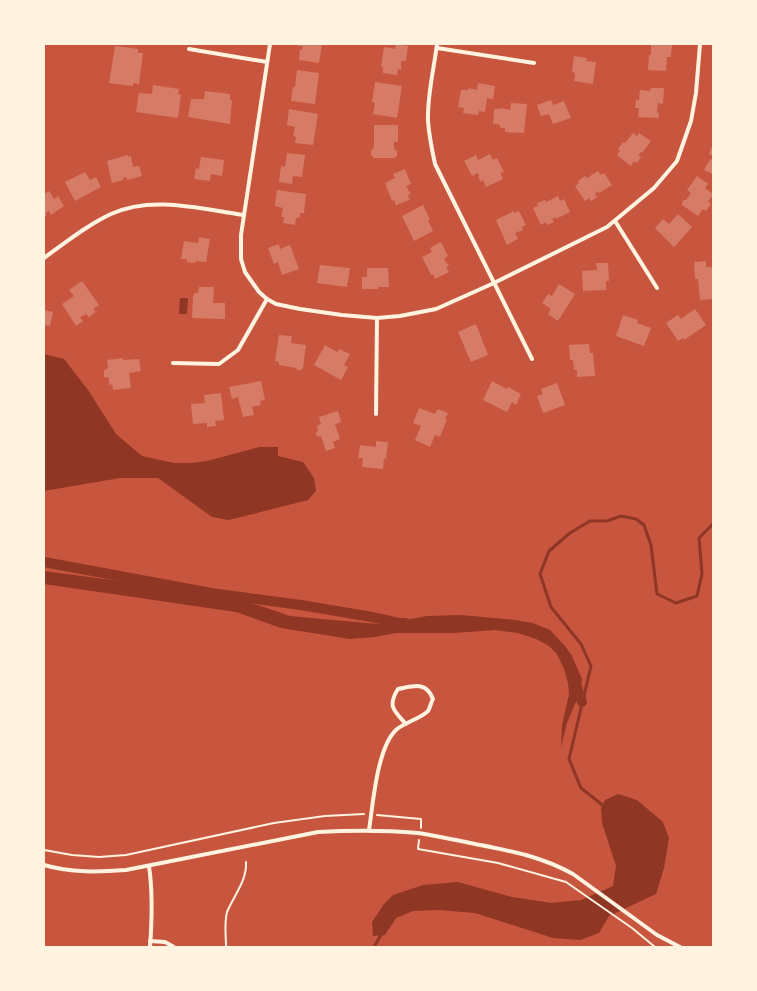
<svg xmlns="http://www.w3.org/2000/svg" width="757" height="991" font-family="'Work Sans',sans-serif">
	<rect width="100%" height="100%" fill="#c8553d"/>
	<g fill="#8f3625">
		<polygon points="180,298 188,298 187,314 179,314"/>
		<polygon points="44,354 64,359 88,390 116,434 142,456 174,463 191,463 207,461 260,447 278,447 278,456 303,462 314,478 316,491 308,500 229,520 212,517 158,478 120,478 44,491"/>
		<polygon points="44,571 194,591 258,605 290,616 311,618 378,624 400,621 427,616 461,615 515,620 533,623 550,630 565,646 572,656 582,679 580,692 567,723 561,747 562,725 569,694 568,683 564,669 557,654 549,646 536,639 518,633 495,630 453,633 396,633 375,637 350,639 281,628 236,612 44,584"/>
		<polygon points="618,794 637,800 663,822 669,838 664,868 656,894 609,916 599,933 580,940 553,938 475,913 438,910 413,911 396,918 385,935 373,936 372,922 384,904 393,895 423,885 458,882 512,897 552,903 581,900 613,886 616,866 602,823 601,808 605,800"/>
	</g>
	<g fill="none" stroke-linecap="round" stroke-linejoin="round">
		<g stroke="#8f3625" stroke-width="3">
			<polyline points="605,807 581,788 569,759 591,666 581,644 551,607 540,574 549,551 570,533 590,521 607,521 621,516 636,519 644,525 651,545 657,594 676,603 697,596 702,574 699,538 713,524"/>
			<polyline points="374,947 382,933"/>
		</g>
		<g stroke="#8f3625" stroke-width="10">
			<polyline points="44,562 211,593 301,605 372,617 399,623 405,623"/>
			<polyline points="575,681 582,702"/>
		</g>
	</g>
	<g fill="#d67c66">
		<polygon points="299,44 322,44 319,63 299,60 300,49 302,50 303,46 298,46"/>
		<polygon points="396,44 408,46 406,61 401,61 401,70 398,69 397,75 383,73 383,67 381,67 384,47 395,49"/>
		<polygon points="660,44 672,44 671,57 667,57 666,71 648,70 649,55 651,55 651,45 660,45"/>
		<polygon points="115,46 138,49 138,53 143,53 139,84 133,83 133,86 109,83"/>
		<polygon points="574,56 587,58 586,61 596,62 593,84 574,81 575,73 572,72"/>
		<polygon points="297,70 319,73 315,104 291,101 293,87 295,87"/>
		<polygon points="375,82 402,86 397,118 373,114 375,103 372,102"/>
		<polygon points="478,83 495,86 493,99 487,98 485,112 479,111 478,115 463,113 464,108 458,107 461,90 468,90 468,88 477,90"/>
		<polygon points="153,85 179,89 178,94 181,95 178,118 136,112 139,93 152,94"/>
		<polygon points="651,88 664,88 663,104 658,103 657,112 659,114 659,117 657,118 638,117 639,108 635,108 636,100 639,100 640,90 650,91"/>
		<polygon points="205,91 230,94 230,100 232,100 230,124 188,117 191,99 204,99"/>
		<polygon points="551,100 553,105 564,101 571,118 553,124 549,114 541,116 537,105"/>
		<polygon points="511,103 527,104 524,133 505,132 505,128 501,128 499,124 493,124 494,109 500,109 501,108 510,110"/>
		<polygon points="289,109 318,114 313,145 295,143 296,137 293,136 295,127 287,125"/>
		<polygon points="374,125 398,125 398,142 394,142 394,149 397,151 397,155 395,158 374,158 371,155 371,150 374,148"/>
		<polygon points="633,133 637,136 639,133 651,141 642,153 641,152 638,155 641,157 637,163 634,161 631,166 617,155 620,151 618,149 623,142 625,143"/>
		<polygon points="713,144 713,156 709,154"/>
		<polygon points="287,153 305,155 302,177 293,176 292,184 279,182 281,166 285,167"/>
		<polygon points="490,154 493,160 497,158 504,172 500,173 503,179 486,187 483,180 481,182 478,177 479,176 478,173 472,176 464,161 476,155 478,160"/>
		<polygon points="128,155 128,157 131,156 133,167 139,166 142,176 127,180 126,177 123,178 123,180 112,183 107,161"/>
		<polygon points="201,157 224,160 222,176 211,174 210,181 194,179 196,168 199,169"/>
		<polygon points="710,159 713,160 713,174 704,170"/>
		<polygon points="405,169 411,184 406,186 411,194 408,195 410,200 396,205 394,200 392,201 385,183 395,178 393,174"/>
		<polygon points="598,171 601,175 604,173 612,185 599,193 598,191 595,194 597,197 591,201 589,198 585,201 575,186 579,183 578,181 585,176 587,178"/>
		<polygon points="85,172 90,180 96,177 101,187 75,201 65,182"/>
		<polygon points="697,176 708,184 705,188 713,194 708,202 711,204 706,211 703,209 698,216 682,205 682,203 683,200 686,200 691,193 687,190"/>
		<polygon points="277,190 306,194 304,213 300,213 300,217 296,218 295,225 283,223 284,217 281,217 283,208 275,206"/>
		<polygon points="49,191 54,199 58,196 64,206 51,215 49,211 45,213 47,215 44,217 44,194"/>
		<polygon points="558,196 560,201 564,199 570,212 556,219 556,217 552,219 554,222 547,225 546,222 541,225 533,208 538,206 537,203 545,200 546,202"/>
		<polygon points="423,205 430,220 428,220 433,231 414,241 402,216"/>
		<polygon points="514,211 514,213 519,211 526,225 522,227 523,230 515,233 518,239 507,245 496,220"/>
		<polygon points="678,214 692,227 674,247 655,228 663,219 669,224"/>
		<polygon points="199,237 210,239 206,262 196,261 195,263 187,262 187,259 181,259 184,241 198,243"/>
		<polygon points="441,242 448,256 444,259 449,266 446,267 449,272 435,279 433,274 431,275 422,257 432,252 430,248"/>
		<polygon points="279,244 280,249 290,245 299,269 282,275 278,262 274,264 268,248"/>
		<polygon points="706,261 706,267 713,267 713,299 700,300 698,279 695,279 694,262"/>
		<polygon points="596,263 608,263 609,281 606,281 606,290 583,291 582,271 597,270"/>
		<polygon points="320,265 350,268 347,287 317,283"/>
		<polygon points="367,268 388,268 389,287 378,287 378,289 362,289 362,277 367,277"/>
		<polygon points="82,281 99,305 93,309 96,312 89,317 86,314 80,317 83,321 76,326 62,304 74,296 69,290"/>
		<polygon points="559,284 575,294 558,321 548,314 551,309 542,303 548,294 552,296"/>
		<polygon points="199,287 214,287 213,303 225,303 225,319 192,318 193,296 195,293 198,293"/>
		<polygon points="695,309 706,325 684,340 683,338 678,341 666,323 678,315 681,319"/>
		<polygon points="44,310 53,312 50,326 44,325"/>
		<polygon points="623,315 638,320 637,323 651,328 644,346 616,336"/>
		<polygon points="476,324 488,355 471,362 458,332"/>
		<polygon points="279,335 292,336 291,343 306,345 303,368 301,370 297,370 296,368 279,365 279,362 275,361"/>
		<polygon points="589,344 590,353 593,353 595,376 577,377 577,370 574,370 573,360 570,360 569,345"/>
		<polygon points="325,345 337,352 339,349 350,354 344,365 348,367 341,380 314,365"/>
		<polygon points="123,358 123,360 139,359 141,371 129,373 131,388 113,390 112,384 109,385 109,378 104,377 104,371 106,369 108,368 107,360"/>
		<polygon points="261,381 265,400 260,401 261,405 252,407 254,415 243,417 238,397 232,399 229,387"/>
		<polygon points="492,381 507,389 508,387 521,394 516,405 512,402 507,412 483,400"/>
		<polygon points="557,383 565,405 543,413 537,396 543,394 541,389"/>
		<polygon points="221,393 224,420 215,421 216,426 207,427 207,423 193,424 191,404 205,403 204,395"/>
		<polygon points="419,408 435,414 438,409 448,413 445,419 447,419 440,437 435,435 430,447 415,440 421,426 413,423"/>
		<polygon points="338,411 341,422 335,424 340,439 333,442 335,448 326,451 321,436 317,437 316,432 318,431 317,426 321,424 319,417"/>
		<polygon points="376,441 388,442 386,459 384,458 383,469 362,467 363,458 358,458 360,445 376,447"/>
	</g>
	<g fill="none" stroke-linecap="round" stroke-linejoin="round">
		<g stroke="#fff3e0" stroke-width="2">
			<polyline points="377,815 421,819 421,828"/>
			<polyline points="419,840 418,849 498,863 566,882 632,928 655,947"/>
			<polyline points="44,850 72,855 99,857 126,855 274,823 325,816 364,814"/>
			<path d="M 226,947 C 226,936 224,923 227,912 C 234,895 247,881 246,862"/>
		</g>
		<g stroke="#fff3e0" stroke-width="4">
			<polyline points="270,44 241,235 241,259 245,272 259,292 267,299 276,304 300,309 342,315 377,318 400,316 436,309 494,283 607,227 654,188 677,161 691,121 696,93 700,44"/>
			<path d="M 437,44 C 434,69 427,96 428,121 C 429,135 432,150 435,164 L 532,359"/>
			<polyline points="437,48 534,63"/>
			<polyline points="189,49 267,62"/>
			<polyline points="615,221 657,288"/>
			<path d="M 44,258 C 65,243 87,225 111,214 C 152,195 201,209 244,215"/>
			<polyline points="173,363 219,364 238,350 267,299"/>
			<polyline points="376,414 377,318"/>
			<path d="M 369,830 C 373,804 377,748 396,730 C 403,723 422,718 428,711 C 430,708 431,702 433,699 C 426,681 414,686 398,689 C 387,706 394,711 406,724"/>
			<path d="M 44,865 C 71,873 99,872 126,870 L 318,832 C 352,830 385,830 418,833 C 437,836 456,840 475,844 C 511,851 540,856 573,874 L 657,935 L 680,947"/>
			<path d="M 149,866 C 153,893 152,920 150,947"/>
			<polyline points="150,941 165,942 174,947"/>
		</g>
	</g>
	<rect width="757" height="991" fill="none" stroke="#fff3e0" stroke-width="90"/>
</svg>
